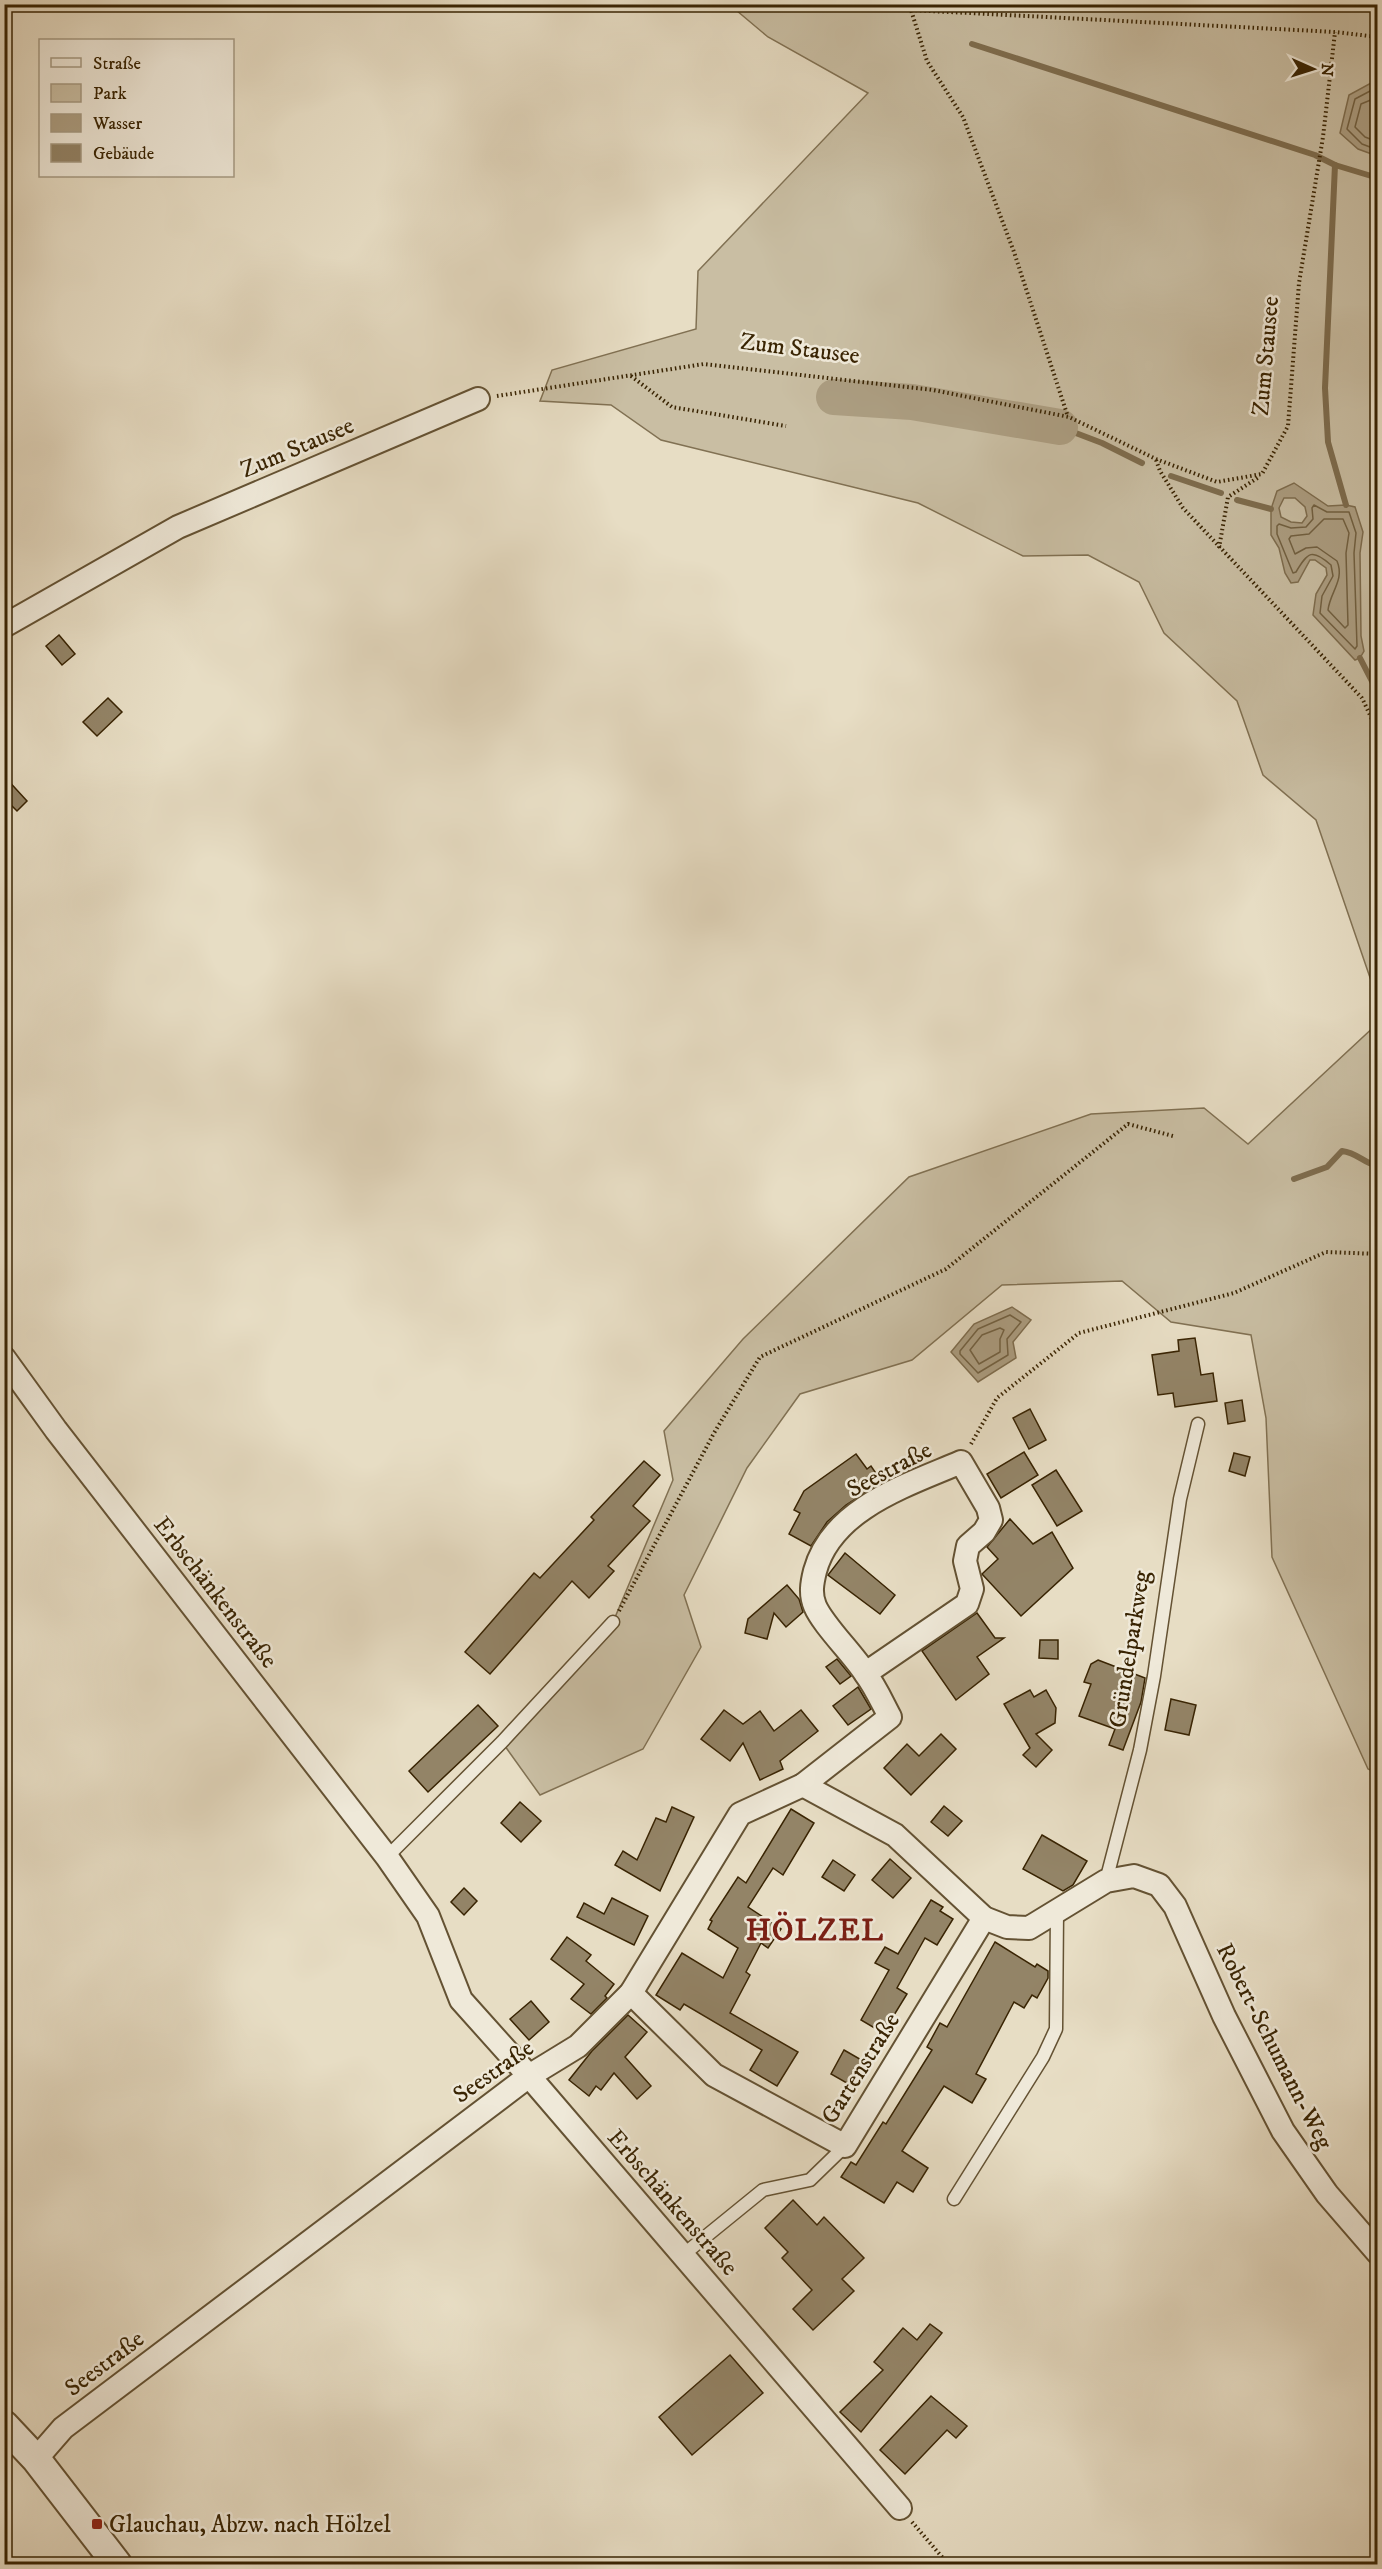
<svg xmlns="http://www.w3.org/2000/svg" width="1382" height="2569" font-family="'IM FELL DW Pica',serif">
	<rect width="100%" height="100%" fill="#e7ddc4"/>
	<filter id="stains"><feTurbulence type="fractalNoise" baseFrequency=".00333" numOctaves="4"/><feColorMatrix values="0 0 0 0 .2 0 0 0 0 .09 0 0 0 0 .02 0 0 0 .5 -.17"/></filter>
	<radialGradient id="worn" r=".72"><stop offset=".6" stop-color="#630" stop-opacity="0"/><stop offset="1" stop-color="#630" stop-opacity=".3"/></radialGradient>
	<g fill="#c9bea3" stroke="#817153" stroke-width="1.5">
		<polygon points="730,5 1377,5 1377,998 1316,820 1263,775 1237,701 1164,633 1139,582 1088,555 1023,556 918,503 661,440 611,405 540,401 552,370 696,329 698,271 868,93 768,37"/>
		<polygon points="1377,1024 1377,1773 1368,1769 1272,1557 1266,1418 1251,1335 1171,1322 1122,1281 1002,1285 912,1360 800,1394 747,1468 684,1595 701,1647 643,1749 540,1795 502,1742 613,1622 673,1480 664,1431 743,1339 909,1177 1091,1114 1204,1108 1248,1144"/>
	</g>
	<g fill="#ac9e82" stroke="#7e6d4f" stroke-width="1.5" fill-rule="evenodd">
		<polygon points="1371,83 1377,84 1377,156 1358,149 1340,133 1349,95"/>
		<path d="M 1294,483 L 1328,506 L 1346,505 L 1355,507 L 1363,532 L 1360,553 L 1361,636 L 1364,651 L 1360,658 L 1355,660 L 1313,615 L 1316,594 L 1327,575 L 1326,568 L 1315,560 L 1310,560 L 1298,582 L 1291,583 L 1285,573 L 1279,548 L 1271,535 L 1271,509 L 1277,491 ZM 1284,498 L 1295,498 L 1305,507 L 1307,516 L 1302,523 L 1291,522 L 1281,517 L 1279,508 Z"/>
		<polygon points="1012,1307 1031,1320 1013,1342 1016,1358 978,1382 951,1352 974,1324"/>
	</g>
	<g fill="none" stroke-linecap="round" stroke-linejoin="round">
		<g stroke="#726142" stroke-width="1.5">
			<polyline points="1378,89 1372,90 1355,99 1347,129 1362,144 1378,150"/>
			<polyline points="1378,97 1361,104 1355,127 1365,137 1378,142"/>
			<path d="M 1314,505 L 1327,512 L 1349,512 L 1356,533 L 1354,553 L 1357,646 L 1355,649 L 1320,613 L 1322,596 L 1333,576 L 1331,565 C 1312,548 1308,552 1296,572 L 1293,573 L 1277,534 L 1277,526 L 1279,524 L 1291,528 L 1306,527 L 1313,519 L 1312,508 Z"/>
			<path d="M 1324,519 L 1343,519 L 1349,533 L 1346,553 L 1348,625 L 1345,628 L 1328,610 C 1330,592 1345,580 1337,561 L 1317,547 L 1306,548 L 1295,554 L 1289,539 L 1291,536 L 1309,534 Z"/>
			<polygon points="1010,1315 1021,1322 1007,1339 1008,1355 978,1373 960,1354 960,1351 978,1329"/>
			<polygon points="1000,1328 1004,1330 1000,1339 1000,1352 979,1364 970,1350 982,1335"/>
		</g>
		<g stroke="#7e6d4f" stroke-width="6">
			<polyline points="972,44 1315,155 1335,165 1378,178"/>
			<polyline points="1335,165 1325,388 1328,442 1346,505"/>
			<polyline points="1060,427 1102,443 1142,463"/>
			<polyline points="1171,476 1221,493"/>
			<polyline points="1237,500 1271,509"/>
			<polyline points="1360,658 1378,693"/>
			<path d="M 1294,1179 L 1327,1167 L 1342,1151 C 1358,1153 1363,1163 1378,1166"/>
		</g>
		<polyline stroke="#ac9e82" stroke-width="36" points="834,397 912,402 1060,427"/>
	</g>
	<g fill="#938467" stroke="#392403" stroke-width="1.5">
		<polygon points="59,635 75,654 62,665 46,646"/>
		<polygon points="108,698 122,712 97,736 83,722"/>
		<polygon points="4,776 27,801 17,811 4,798"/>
		<polygon points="1195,1338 1201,1375 1213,1373 1217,1401 1175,1407 1173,1393 1158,1395 1152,1355 1179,1351 1178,1340"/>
		<polygon points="1242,1400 1245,1421 1228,1424 1225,1403"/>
		<polygon points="1030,1409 1046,1440 1029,1449 1013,1418"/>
		<polygon points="1024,1452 1038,1475 1001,1498 987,1474"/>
		<polygon points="1234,1453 1250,1457 1245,1476 1229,1471"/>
		<polygon points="856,1454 867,1469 871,1466 882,1482 846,1505 827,1522 811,1546 789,1534 800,1513 794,1510 804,1491"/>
		<polygon points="644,1461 660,1475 633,1506 650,1521 608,1566 614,1571 589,1598 572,1581 490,1674 465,1652 534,1573 540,1578 594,1520 591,1517"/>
		<polygon points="1056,1470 1082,1511 1057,1526 1032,1485"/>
		<polygon points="1010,1519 1033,1544 1052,1532 1073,1568 1021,1616 982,1574 998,1559 987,1547"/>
		<polygon points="845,1553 895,1595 880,1614 828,1575"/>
		<polygon points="787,1585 799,1599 803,1612 786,1627 774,1613 767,1639 745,1633 748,1619"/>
		<polygon points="977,1613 995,1638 1004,1638 977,1657 989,1674 956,1700 922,1651"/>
		<polygon points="1040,1640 1058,1640 1058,1659 1039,1658"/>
		<polygon points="837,1659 851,1676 840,1684 826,1667"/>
		<polygon points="1098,1660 1145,1678 1141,1702 1123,1750 1109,1745 1115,1729 1079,1716 1091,1684 1084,1682 1091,1664"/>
		<polygon points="858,1687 871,1709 848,1725 833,1706"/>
		<polygon points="1030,1690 1034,1697 1046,1690 1056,1708 1055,1723 1036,1734 1052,1750 1036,1767 1023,1755 1030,1748 1004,1704"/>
		<polygon points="1171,1699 1196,1705 1189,1735 1165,1730"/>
		<polygon points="478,1705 498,1726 428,1792 409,1771"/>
		<polygon points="724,1710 743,1724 760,1711 774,1731 801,1710 818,1731 780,1761 783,1769 760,1780 743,1743 730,1761 701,1739"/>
		<polygon points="941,1734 956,1749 911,1795 884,1768 907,1744 919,1756"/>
		<polygon points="520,1802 541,1821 521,1842 501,1823"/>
		<polygon points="944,1806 962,1821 948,1836 931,1822"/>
		<polygon points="672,1807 694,1817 660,1891 615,1865 623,1851 637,1860 656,1818 666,1822"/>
		<polygon points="791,1809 814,1823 783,1875 773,1868 748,1907 781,1929 768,1948 761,1943 746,1972 750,1975 730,2013 798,2052 777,2086 750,2070 762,2050 684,2004 680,2010 656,1995 682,1953 723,1978 738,1948 708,1929 712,1921 710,1920 738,1877 746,1883"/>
		<polygon points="1042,1835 1087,1861 1073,1885 1063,1891 1023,1869"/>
		<polygon points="890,1859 911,1878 893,1898 872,1880"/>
		<polygon points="833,1860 855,1875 844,1891 822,1877"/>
		<polygon points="464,1888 477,1901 464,1915 451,1902"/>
		<polygon points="612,1898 648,1916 634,1945 577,1917 584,1903 604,1914"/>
		<polygon points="931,1900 943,1907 940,1911 953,1919 937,1945 925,1938 897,1988 907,1994 883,2033 861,2020 889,1970 875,1963 885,1947 898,1954"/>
		<polygon points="567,1937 591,1955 586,1961 614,1984 605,1996 607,1998 591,2014 571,1999 584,1984 551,1959"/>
		<polygon points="995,1942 1035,1967 1037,1964 1048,1971 1048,1978 1037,1998 1032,1995 1024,2008 1014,2002 976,2074 986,2079 972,2103 944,2086 902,2151 928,2168 913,2192 897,2182 884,2203 841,2177 851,2162 856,2165 883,2122 886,2124 932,2050 927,2047 940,2023 947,2027"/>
		<polygon points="531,2001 549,2022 529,2040 510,2019"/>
		<polygon points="628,2015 647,2032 625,2057 651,2086 637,2099 614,2073 601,2090 596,2086 589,2096 569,2080 592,2051"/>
		<polygon points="844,2050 865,2062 852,2086 831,2074"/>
		<polygon points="793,2200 817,2225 824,2217 864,2258 842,2279 854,2291 813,2330 793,2309 812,2290 782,2258 788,2252 765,2228"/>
		<polygon points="930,2324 942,2333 861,2432 840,2412 883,2370 874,2362 903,2328 917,2340"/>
		<polygon points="730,2355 763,2393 692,2455 659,2417"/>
		<polygon points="931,2396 967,2426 956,2438 947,2430 905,2474 880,2450"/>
	</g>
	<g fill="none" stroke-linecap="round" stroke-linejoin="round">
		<defs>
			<g id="service">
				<polyline points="387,1857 502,1742 613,1622"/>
				<polyline points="1106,1881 1140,1750 1154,1676 1180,1499 1198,1424"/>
				<polyline points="954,2199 1043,2057 1056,2029 1057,1911"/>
				<polyline points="683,2255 763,2190 810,2180 845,2146"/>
			</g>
			<g id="minor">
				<polyline points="4,626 178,527 478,399"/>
				<polyline points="4,1358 56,1430 387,1857 428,1916 461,2000 529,2076 900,2508"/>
				<polyline points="803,1785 895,1835 984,1918 1007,1927 1029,1928 1106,1881 1134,1876 1159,1885 1175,1906 1224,2016 1283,2131 1327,2194 1378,2253"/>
				<polyline points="631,1993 714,2075 845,2146 984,1918"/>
				<path d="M 36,2459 L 63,2428 L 529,2076 L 578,2046 L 631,1993 L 740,1814 L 803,1785 L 890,1717 C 882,1702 875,1686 865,1673 C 853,1654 823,1625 815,1606 C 810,1594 812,1583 815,1571 C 832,1508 908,1485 961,1462 L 988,1508 L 991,1520 L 984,1532 L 968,1546 L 965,1561 L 972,1589 L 967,1604 L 866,1673"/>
			</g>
			<polyline id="tertiary" points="4,2425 36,2459 117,2564"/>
		</defs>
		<use href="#service" stroke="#645233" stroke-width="15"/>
		<use href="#minor" stroke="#645233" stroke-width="26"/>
		<use href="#tertiary" stroke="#645233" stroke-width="32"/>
		<g stroke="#392403" stroke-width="4" stroke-dasharray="1.5 3" stroke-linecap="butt">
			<polyline points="906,4 911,10 927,61 963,117 1014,252 1068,417"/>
			<polyline points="911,10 1335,32 1378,37"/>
			<polyline points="631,376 672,407 786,426"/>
			<polyline points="497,396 704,364 933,390 1069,417 1156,459 1217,482 1262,474 1288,426 1299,283 1323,137 1335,32"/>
			<polyline points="1156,460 1160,471 1183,508 1362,698 1378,732"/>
			<polyline points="1219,548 1228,497 1259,477"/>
			<polyline points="971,1444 997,1398 1079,1333 1234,1293 1326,1252 1378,1254"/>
			<polyline points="619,1611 714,1433 760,1357 946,1269 1128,1124 1173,1136"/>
			<polyline points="912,2522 948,2564"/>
		</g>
		<use href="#service" stroke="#efe9d9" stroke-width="12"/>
		<use href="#minor" stroke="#efe9d9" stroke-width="22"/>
		<use href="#tertiary" stroke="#efe9d9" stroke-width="28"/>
	</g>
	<rect fill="#8f2418" stroke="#efe9d9" stroke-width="2" x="91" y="2518" width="12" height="12" rx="3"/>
	<g text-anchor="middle" stroke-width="5" stroke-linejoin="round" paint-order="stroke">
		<g font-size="24" fill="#392403" stroke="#efe9d9">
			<text transform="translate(800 348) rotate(7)" y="8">Zum Stausee</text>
			<text transform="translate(1265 356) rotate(-85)" y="8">Zum Stausee</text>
			<text transform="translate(297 447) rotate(-23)" y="8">Zum Stausee</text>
			<text transform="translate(889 1469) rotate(-28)" y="8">Seestraße</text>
			<text transform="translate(216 1592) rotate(52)" y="8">Erbschänkenstraße</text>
			<text transform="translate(1129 1649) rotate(-81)" y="8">Gründelparkweg</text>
			<text transform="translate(1275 2046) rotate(63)" y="8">Robert-Schumann-Weg</text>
			<text transform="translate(860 2068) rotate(-58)" y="8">Gartenstraße</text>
			<text transform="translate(493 2071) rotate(-35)" y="8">Seestraße</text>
			<text transform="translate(673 2202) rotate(49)" y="8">Erbschänkenstraße</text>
			<text transform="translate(104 2363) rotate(-37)" y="8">Seestraße</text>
		</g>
		<g font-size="24" fill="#392403" stroke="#efe9d9" text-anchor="start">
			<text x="109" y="2532">Glauchau, Abzw. nach Hölzel</text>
		</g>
		<g font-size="30" font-weight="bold" letter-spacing="1.5" fill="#7a1f14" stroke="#efe9d9">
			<text x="815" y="1940">HÖLZEL</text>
		</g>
	</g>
	<rect width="1382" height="2569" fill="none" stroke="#e7ddc4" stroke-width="24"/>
	<rect x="6" y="6" width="1370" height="2557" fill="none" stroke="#392403" stroke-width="3"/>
	<rect x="12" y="12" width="1358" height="2545" fill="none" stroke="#392403" stroke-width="1.5"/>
	<rect x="39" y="39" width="195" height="138" fill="#efe9d9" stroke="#a69a83" stroke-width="1.5"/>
	<rect x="51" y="58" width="30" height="9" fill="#efe9d9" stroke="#a69a83" stroke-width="1.5"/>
	<text x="93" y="69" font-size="18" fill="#392403">Straße</text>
	<rect x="51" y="84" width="30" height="18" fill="#c9bea3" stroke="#a69a83" stroke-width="1.5"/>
	<text x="93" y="99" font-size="18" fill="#392403">Park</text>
	<rect x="51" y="114" width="30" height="18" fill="#ac9e82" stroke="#a69a83" stroke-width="1.5"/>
	<text x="93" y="129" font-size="18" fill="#392403">Wasser</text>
	<rect x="51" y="144" width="30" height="18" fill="#938467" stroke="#a69a83" stroke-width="1.5"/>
	<text x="93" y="159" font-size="18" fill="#392403">Gebäude</text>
	<g transform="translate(1313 69) rotate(93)" stroke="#efe9d9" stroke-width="4.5" paint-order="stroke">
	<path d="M0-4.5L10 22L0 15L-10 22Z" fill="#392403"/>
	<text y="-9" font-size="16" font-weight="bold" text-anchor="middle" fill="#392403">N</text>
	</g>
	<rect width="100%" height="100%" filter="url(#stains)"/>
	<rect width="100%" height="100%" fill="url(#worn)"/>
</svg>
